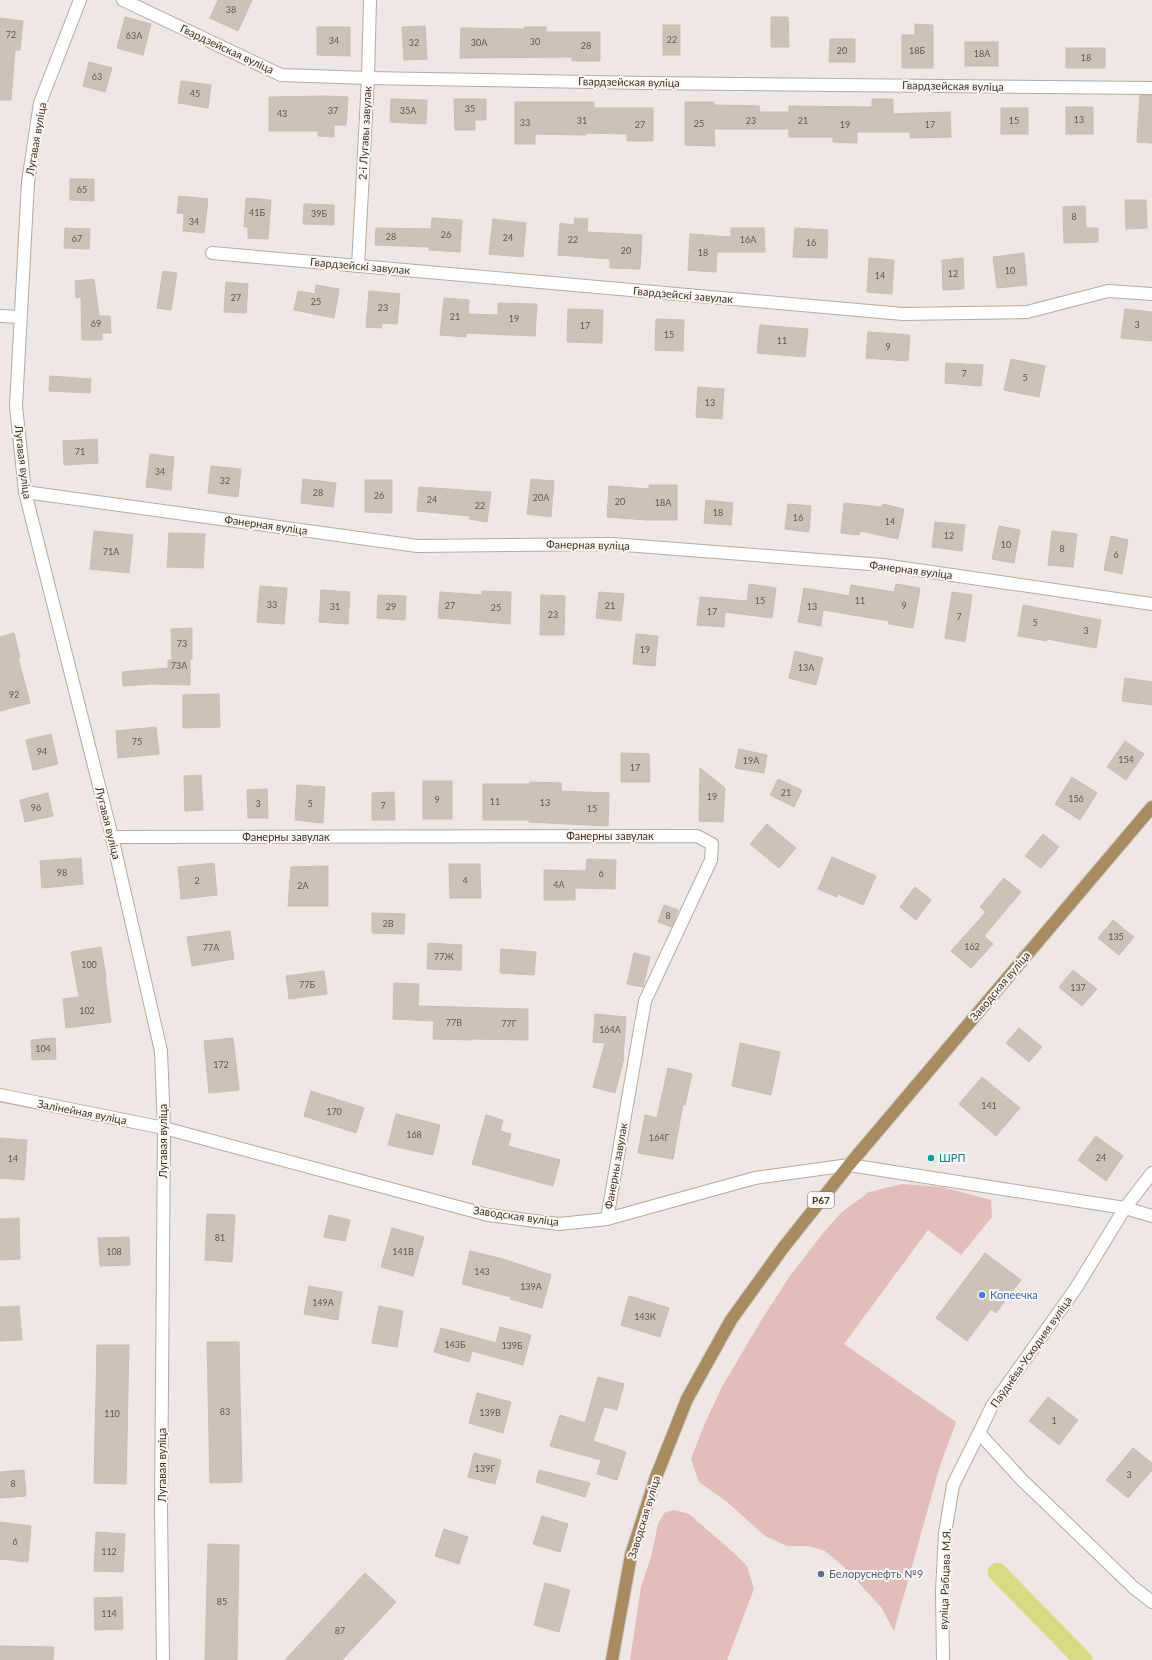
<svg xmlns="http://www.w3.org/2000/svg" width="1152" height="1660" font-family="Lato,sans-serif">
	<rect width="100%" height="100%" fill="#eee7e3"/>
	<g fill="#e2bdb9">
		<polygon points="902,1184 942,1187 991,1200 992,1217 961,1255 928,1230 844,1344 956,1422 939,1469 894,1631 881,1607 843,1566 825,1551 808,1546 787,1546 765,1536 726,1501 699,1482 691,1459 704,1425 722,1387 762,1319 790,1276 823,1233 842,1212 869,1192"/>
		<polygon points="674,1510 689,1514 735,1554 747,1566 754,1589 727,1660 630,1660 641,1587 651,1557 658,1524 664,1513"/>
	</g>
	<g fill="none" stroke-linecap="round" stroke-linejoin="round">
		<polyline stroke="#dad984" stroke-width="19" points="997,1572 1083,1660"/>
	</g>
	<g fill="#cdc2ba" stroke="#c9bdb4">
		<polygon points="218,0 252,0 238,31 210,18"/>
		<polygon points="125,17 151,24 143,55 117,48"/>
		<polygon points="771,17 788,17 789,47 771,47"/>
		<polygon points="0,18 23,21 20,50 15,50 11,100 0,100"/>
		<polygon points="915,24 933,25 933,68 902,68 902,35 915,35"/>
		<rect x="663" y="25" width="17" height="30"/>
		<polygon points="425,26 427,59 404,60 402,27"/>
		<polygon points="317,27 350,27 350,56 317,55"/>
		<polygon points="524,27 546,27 546,32 600,32 600,61 572,61 572,57 460,58 461,28 524,29"/>
		<polygon points="830,39 855,39 855,62 829,62"/>
		<rect x="965" y="42" width="33" height="24"/>
		<rect x="1066" y="48" width="39" height="20"/>
		<polygon points="89,62 112,68 105,92 83,86"/>
		<polygon points="181,81 211,85 208,108 178,103"/>
		<polygon points="1140,95 1152,95 1152,143 1137,142"/>
		<polygon points="326,96 348,97 346,125 334,125 334,137 318,136 318,131 269,131 269,97"/>
		<polygon points="391,99 427,100 426,124 390,122"/>
		<polygon points="454,99 486,99 486,120 475,120 475,130 455,130"/>
		<polygon points="872,99 893,99 893,114 950,112 951,137 910,138 910,132 857,132 857,143 833,142 833,137 789,137 789,129 714,129 715,146 685,145 685,102 714,102 714,105 759,106 760,112 789,112 789,106 872,107"/>
		<polygon points="515,102 594,102 594,108 653,108 653,141 627,141 627,134 586,133 586,135 535,134 535,144 515,144"/>
		<rect x="1066" y="107" width="27" height="27"/>
		<rect x="1001" y="108" width="27" height="26"/>
		<polygon points="70,179 94,179 94,201 70,200"/>
		<polygon points="179,196 208,199 204,233 183,231 184,214 177,213"/>
		<polygon points="246,198 271,200 268,239 248,238 248,227 244,227"/>
		<polygon points="1125,200 1146,200 1147,228 1126,229"/>
		<polygon points="304,204 334,205 334,225 303,224"/>
		<polygon points="1085,206 1086,228 1098,228 1098,242 1064,243 1063,207"/>
		<polygon points="432,218 462,220 460,252 429,250 429,247 375,245 376,228 431,229"/>
		<polygon points="575,218 588,219 587,232 642,235 640,269 610,268 610,259 558,255 560,223 574,225"/>
		<polygon points="493,219 526,223 523,257 489,254"/>
		<polygon points="65,228 90,229 89,249 64,248"/>
		<polygon points="731,228 764,228 765,252 717,252 716,272 688,270 690,234 731,237"/>
		<polygon points="795,228 828,230 827,258 793,257"/>
		<polygon points="1024,253 1027,285 997,288 993,257"/>
		<polygon points="869,258 894,260 892,294 867,292"/>
		<polygon points="963,258 964,289 943,290 942,260"/>
		<polygon points="163,271 177,273 171,310 157,308"/>
		<polygon points="94,279 99,316 110,316 111,333 102,333 102,340 82,340 81,297 76,298 75,281"/>
		<polygon points="226,282 248,284 246,313 224,312"/>
		<polygon points="316,285 339,289 334,318 294,310 298,291 315,294"/>
		<polygon points="369,291 400,294 397,324 382,323 381,328 366,327"/>
		<polygon points="444,298 469,300 468,314 498,315 498,303 537,304 535,336 466,333 466,337 440,335"/>
		<polygon points="568,309 603,310 602,343 567,342"/>
		<polygon points="1125,309 1152,312 1152,341 1121,338"/>
		<polygon points="656,319 684,320 683,351 655,350"/>
		<polygon points="760,325 808,329 805,357 757,353"/>
		<polygon points="868,332 910,335 908,361 866,358"/>
		<polygon points="1011,359 1045,366 1039,397 1004,390"/>
		<polygon points="946,363 983,365 981,386 945,383"/>
		<polygon points="50,376 91,379 90,393 49,391"/>
		<polygon points="698,387 724,389 722,419 696,417"/>
		<polygon points="97,439 98,463 64,465 63,441"/>
		<polygon points="150,454 174,457 171,490 146,487"/>
		<polygon points="211,466 241,469 238,497 208,493"/>
		<polygon points="303,479 336,483 333,507 301,503"/>
		<polygon points="531,479 554,481 551,517 527,514"/>
		<polygon points="365,480 392,480 392,513 365,512"/>
		<polygon points="649,485 677,485 677,520 647,520 607,517 609,486 649,489"/>
		<polygon points="419,487 491,492 487,522 469,519 470,516 417,511"/>
		<polygon points="706,500 733,503 731,525 704,523"/>
		<polygon points="844,503 882,507 883,504 904,509 898,539 860,531 859,535 841,533"/>
		<polygon points="788,504 811,506 809,532 785,529"/>
		<polygon points="935,522 965,525 962,551 932,547"/>
		<polygon points="999,526 1020,530 1014,563 992,559"/>
		<polygon points="94,531 133,535 129,573 90,569"/>
		<polygon points="1052,531 1077,534 1073,567 1048,565"/>
		<polygon points="169,533 205,534 203,568 167,567"/>
		<polygon points="1111,536 1128,540 1122,574 1104,570"/>
		<polygon points="749,584 776,588 772,618 725,612 724,627 697,625 700,597 747,601"/>
		<polygon points="896,584 920,588 913,628 889,624 889,621 823,610 821,626 798,622 804,588 849,596 851,585 894,592"/>
		<polygon points="260,586 287,588 284,624 257,622"/>
		<polygon points="321,590 350,592 348,624 319,622"/>
		<polygon points="482,591 511,592 510,624 438,618 440,592 482,595"/>
		<polygon points="599,592 624,594 621,621 596,618"/>
		<polygon points="952,592 972,595 965,642 945,638"/>
		<polygon points="378,595 406,596 405,620 377,618"/>
		<polygon points="541,595 565,596 564,635 540,635"/>
		<polygon points="1023,605 1101,620 1096,648 1047,639 1047,641 1018,636"/>
		<polygon points="192,628 192,659 190,659 190,685 151,684 123,686 122,672 168,668 168,660 172,660 171,629"/>
		<polygon points="14,633 20,657 18,658 30,703 0,711 0,637"/>
		<polygon points="636,634 658,636 655,666 633,664"/>
		<polygon points="795,651 823,658 816,685 789,678"/>
		<polygon points="1125,678 1152,682 1152,705 1122,701"/>
		<polygon points="219,694 220,727 183,728 183,695"/>
		<polygon points="156,727 159,754 118,758 116,731"/>
		<polygon points="51,734 58,764 33,770 26,740"/>
		<polygon points="1125,741 1144,754 1126,780 1107,767"/>
		<polygon points="739,749 767,755 764,773 735,768"/>
		<polygon points="621,753 649,754 650,782 621,782"/>
		<polygon points="700,768 725,788 723,822 699,821"/>
		<polygon points="201,775 203,810 185,811 184,776"/>
		<polygon points="1072,777 1097,793 1080,820 1055,804"/>
		<polygon points="778,779 802,790 794,807 770,795"/>
		<rect x="423" y="781" width="29" height="38"/>
		<polygon points="530,782 561,783 561,791 609,793 608,826 529,822 529,820 483,820 483,784 530,784"/>
		<polygon points="297,785 325,787 323,823 295,820"/>
		<polygon points="267,789 268,818 248,818 247,790"/>
		<polygon points="394,792 395,820 372,820 372,793"/>
		<polygon points="48,793 53,816 25,822 20,800"/>
		<polygon points="767,824 796,848 779,868 750,844"/>
		<polygon points="1043,834 1059,847 1041,868 1025,856"/>
		<polygon points="832,857 876,876 863,905 838,894 837,897 818,889"/>
		<polygon points="81,858 83,884 42,888 40,861"/>
		<polygon points="587,859 616,860 615,889 575,888 575,900 544,900 544,870 586,871"/>
		<polygon points="214,863 217,895 181,899 178,867"/>
		<polygon points="449,864 480,864 481,898 450,898"/>
		<polygon points="328,866 328,906 288,906 291,867"/>
		<polygon points="1004,878 1021,892 984,936 993,944 971,968 951,951 986,912 980,907"/>
		<polygon points="915,887 931,900 916,920 900,907"/>
		<polygon points="664,905 678,910 672,927 658,922"/>
		<polygon points="372,913 405,914 404,934 372,933"/>
		<polygon points="1113,920 1134,937 1119,955 1098,938"/>
		<polygon points="230,931 234,959 192,966 187,937"/>
		<polygon points="428,943 462,945 461,970 427,969"/>
		<polygon points="101,947 106,977 105,977 111,1022 66,1028 63,999 79,997 71,952"/>
		<polygon points="501,949 536,952 534,975 500,973"/>
		<polygon points="634,953 650,957 643,987 627,984"/>
		<polygon points="1073,970 1097,989 1082,1006 1059,987"/>
		<polygon points="324,971 327,994 289,999 286,976"/>
		<polygon points="394,983 419,984 418,1006 528,1009 528,1040 473,1039 473,1040 433,1039 434,1021 393,1019"/>
		<polygon points="595,1014 626,1017 623,1058 624,1058 615,1093 593,1087 605,1043 593,1042"/>
		<polygon points="1019,1028 1042,1047 1029,1062 1006,1043"/>
		<polygon points="55,1038 56,1059 32,1060 31,1040"/>
		<polygon points="233,1038 239,1090 209,1093 204,1041"/>
		<polygon points="740,1043 780,1052 771,1095 732,1086"/>
		<polygon points="668,1068 692,1074 685,1105 683,1104 673,1159 638,1153 645,1115 657,1118"/>
		<polygon points="982,1077 1020,1108 996,1136 959,1104"/>
		<polygon points="311,1091 364,1108 356,1133 304,1116"/>
		<polygon points="396,1114 440,1125 433,1155 388,1145"/>
		<polygon points="486,1115 503,1120 500,1131 511,1134 508,1146 560,1160 553,1186 472,1164"/>
		<polygon points="1096,1136 1123,1156 1106,1181 1078,1160"/>
		<polygon points="0,1138 27,1140 24,1180 0,1178"/>
		<polygon points="207,1214 235,1215 232,1262 205,1260"/>
		<polygon points="329,1215 350,1220 345,1241 324,1237"/>
		<polygon points="19,1218 20,1259 0,1260 0,1219"/>
		<polygon points="392,1228 424,1237 413,1276 381,1267"/>
		<polygon points="129,1237 130,1265 100,1266 98,1238"/>
		<polygon points="470,1251 503,1259 551,1275 542,1308 510,1299 511,1297 462,1284"/>
		<polygon points="985,1253 1021,1280 996,1313 991,1309 967,1341 936,1318"/>
		<polygon points="309,1286 342,1292 338,1320 304,1314"/>
		<polygon points="629,1296 669,1308 660,1337 621,1325"/>
		<polygon points="19,1306 22,1340 0,1341 0,1307"/>
		<polygon points="379,1306 403,1311 397,1347 372,1343"/>
		<polygon points="500,1327 531,1335 523,1365 472,1351 469,1362 434,1352 441,1328 496,1343"/>
		<polygon points="207,1342 239,1342 242,1482 210,1483"/>
		<polygon points="97,1345 129,1345 126,1484 94,1483"/>
		<polygon points="598,1377 624,1384 617,1410 604,1407 593,1441 626,1452 617,1480 597,1474 601,1460 550,1446 560,1415 585,1423"/>
		<polygon points="477,1393 511,1402 503,1433 469,1423"/>
		<polygon points="1048,1397 1078,1420 1059,1445 1029,1421"/>
		<polygon points="1133,1448 1152,1463 1152,1470 1128,1498 1106,1480"/>
		<polygon points="474,1453 501,1460 495,1484 468,1477"/>
		<polygon points="24,1470 26,1496 0,1498 0,1472"/>
		<polygon points="539,1470 590,1483 585,1497 536,1482"/>
		<polygon points="542,1516 568,1524 560,1552 533,1544"/>
		<polygon points="0,1522 31,1526 28,1562 0,1559"/>
		<polygon points="444,1529 468,1537 459,1564 435,1556"/>
		<polygon points="96,1532 125,1534 123,1572 94,1571"/>
		<polygon points="208,1544 239,1545 237,1660 205,1660"/>
		<polygon points="365,1573 396,1602 342,1660 285,1660"/>
		<polygon points="545,1583 570,1590 559,1632 534,1625"/>
		<polygon points="122,1597 123,1629 95,1630 94,1598"/>
		<polygon points="0,1646 54,1647 53,1660 0,1660"/>
	</g>
	<g fill="none" stroke-linecap="round" stroke-linejoin="round">
		<defs>
			<g id="street">
				<polyline points="80,0 40,103 28,182 16,406 25,492 112,837 161,1051 164,1128 161,1510 163,1660"/>
				<polyline points="123,0 281,75 368,78 644,83 1152,88"/>
				<polyline points="212,253 903,314 1027,312 1108,291 1152,294"/>
				<polyline points="358,266 368,78 370,0"/>
				<polyline points="0,316 20,317"/>
				<polyline points="25,492 417,546 612,544 883,565 1152,604"/>
				<polyline points="112,837 697,836 712,844 711,860 645,1001 607,1219"/>
				<polyline points="849,1165 1125,1208 1152,1216"/>
				<polyline points="1152,1173 1125,1208 1076,1288 992,1406 979,1433 1021,1479 1133,1587 1152,1602"/>
				<polyline points="943,1660 942,1591 945,1533 953,1485 979,1433"/>
			</g>
			<polyline id="secondary" points="0,1095 164,1128 488,1215 559,1224 607,1219 755,1178 849,1165"/>
			<polyline id="primary" points="612,1660 631,1555 656,1477 687,1399 731,1320 783,1248 849,1165 1152,807"/>
		</defs>
		<use href="#street" stroke="#b4aaa1" stroke-width="14"/>
		<use href="#secondary" stroke="#b6a799" stroke-width="14"/>
		<use href="#primary" stroke="#cac6c1" stroke-width="14"/>
		<use href="#street" stroke="#fff" stroke-width="12"/>
		<use href="#secondary" stroke="#fff" stroke-width="12"/>
		<use href="#primary" stroke="#a98b62" stroke-width="12"/>
	</g>
	<circle fill="#0f9aa8" stroke="#faf6f4" stroke-width="1.5" cx="931" cy="1158" r="4"/>
	<circle fill="#3f7fe0" stroke="#faf6f4" stroke-width="1.5" cx="982" cy="1295" r="4"/>
	<circle fill="#5c6f8a" stroke="#faf6f4" stroke-width="1.5" cx="821" cy="1574" r="4"/>
	<g text-anchor="middle" stroke-width="4" stroke-linejoin="round" paint-order="stroke">
		<g font-size="9" fill="#655746">
			<text x="231" y="13">38</text>
			<text x="11" y="38">72</text>
			<text x="134" y="39">63А</text>
			<text x="672" y="43">22</text>
			<text x="334" y="44">34</text>
			<text x="535" y="45">30</text>
			<text x="414" y="46">32</text>
			<text x="479" y="46">30А</text>
			<text x="586" y="49">28</text>
			<text x="842" y="54">20</text>
			<text x="917" y="54">18Б</text>
			<text x="982" y="57">18А</text>
			<text x="1086" y="61">18</text>
			<text x="97" y="80">63</text>
			<text x="195" y="97">45</text>
			<text x="470" y="112">35</text>
			<text x="333" y="114">37</text>
			<text x="408" y="114">35А</text>
			<text x="282" y="117">43</text>
			<text x="1079" y="123">13</text>
			<text x="582" y="124">31</text>
			<text x="751" y="124">23</text>
			<text x="803" y="124">21</text>
			<text x="1014" y="124">15</text>
			<text x="525" y="126">33</text>
			<text x="699" y="127">25</text>
			<text x="640" y="128">27</text>
			<text x="845" y="128">19</text>
			<text x="930" y="128">17</text>
			<text x="82" y="193">65</text>
			<text x="257" y="216">41Б</text>
			<text x="319" y="217">39Б</text>
			<text x="1074" y="220">8</text>
			<text x="194" y="225">34</text>
			<text x="446" y="238">26</text>
			<text x="391" y="240">28</text>
			<text x="508" y="241">24</text>
			<text x="77" y="242">67</text>
			<text x="573" y="243">22</text>
			<text x="748" y="243">16А</text>
			<text x="811" y="246">16</text>
			<text x="626" y="254">20</text>
			<text x="703" y="256">18</text>
			<text x="1010" y="274">10</text>
			<text x="953" y="277">12</text>
			<text x="880" y="279">14</text>
			<text x="236" y="301">27</text>
			<text x="316" y="305">25</text>
			<text x="383" y="311">23</text>
			<text x="455" y="320">21</text>
			<text x="514" y="322">19</text>
			<text x="96" y="327">69</text>
			<text x="1137" y="328">3</text>
			<text x="585" y="329">17</text>
			<text x="669" y="338">15</text>
			<text x="782" y="344">11</text>
			<text x="888" y="350">9</text>
			<text x="964" y="377">7</text>
			<text x="1025" y="381">5</text>
			<text x="710" y="406">13</text>
			<text x="80" y="455">71</text>
			<text x="160" y="475">34</text>
			<text x="225" y="484">32</text>
			<text x="318" y="496">28</text>
			<text x="379" y="499">26</text>
			<text x="541" y="501">20А</text>
			<text x="432" y="503">24</text>
			<text x="620" y="505">20</text>
			<text x="663" y="506">18А</text>
			<text x="480" y="509">22</text>
			<text x="718" y="516">18</text>
			<text x="798" y="521">16</text>
			<text x="890" y="525">14</text>
			<text x="949" y="539">12</text>
			<text x="1006" y="548">10</text>
			<text x="1062" y="552">8</text>
			<text x="111" y="555">71А</text>
			<text x="1116" y="558">6</text>
			<text x="760" y="604">15</text>
			<text x="860" y="604">11</text>
			<text x="272" y="608">33</text>
			<text x="450" y="609">27</text>
			<text x="610" y="609">21</text>
			<text x="904" y="609">9</text>
			<text x="335" y="610">31</text>
			<text x="391" y="610">29</text>
			<text x="812" y="610">13</text>
			<text x="496" y="611">25</text>
			<text x="712" y="615">17</text>
			<text x="553" y="618">23</text>
			<text x="959" y="620">7</text>
			<text x="1035" y="626">5</text>
			<text x="1086" y="634">3</text>
			<text x="182" y="647">73</text>
			<text x="645" y="653">19</text>
			<text x="179" y="669">73А</text>
			<text x="806" y="671">13А</text>
			<text x="14" y="698">92</text>
			<text x="137" y="745">75</text>
			<text x="42" y="755">94</text>
			<text x="1126" y="763">154</text>
			<text x="751" y="764">19А</text>
			<text x="635" y="771">17</text>
			<text x="786" y="796">21</text>
			<text x="712" y="800">19</text>
			<text x="1076" y="802">156</text>
			<text x="437" y="803">9</text>
			<text x="495" y="805">11</text>
			<text x="545" y="806">13</text>
			<text x="258" y="807">3</text>
			<text x="310" y="807">5</text>
			<text x="383" y="809">7</text>
			<text x="36" y="811">96</text>
			<text x="592" y="812">15</text>
			<text x="62" y="876">98</text>
			<text x="601" y="877">6</text>
			<text x="197" y="884">2</text>
			<text x="465" y="884">4</text>
			<text x="559" y="888">4А</text>
			<text x="303" y="889">2А</text>
			<text x="668" y="919">8</text>
			<text x="388" y="927">2В</text>
			<text x="1116" y="940">135</text>
			<text x="972" y="950">162</text>
			<text x="211" y="951">77А</text>
			<text x="444" y="960">77Ж</text>
			<text x="89" y="968">100</text>
			<text x="307" y="988">77Б</text>
			<text x="1078" y="991">137</text>
			<text x="87" y="1014">102</text>
			<text x="454" y="1026">77В</text>
			<text x="509" y="1027">77Г</text>
			<text x="610" y="1033">164А</text>
			<text x="43" y="1052">104</text>
			<text x="221" y="1068">172</text>
			<text x="989" y="1109">141</text>
			<text x="334" y="1115">170</text>
			<text x="414" y="1138">168</text>
			<text x="659" y="1141">164Г</text>
			<text x="1101" y="1161">24</text>
			<text x="13" y="1162">14</text>
			<text x="220" y="1241">81</text>
			<text x="114" y="1255">108</text>
			<text x="403" y="1255">141В</text>
			<text x="482" y="1275">143</text>
			<text x="531" y="1290">139А</text>
			<text x="323" y="1306">149А</text>
			<text x="645" y="1320">143К</text>
			<text x="455" y="1348">143Б</text>
			<text x="512" y="1349">139Б</text>
			<text x="225" y="1415">83</text>
			<text x="490" y="1416">139В</text>
			<text x="112" y="1417">110</text>
			<text x="1054" y="1424">1</text>
			<text x="485" y="1472">139Г</text>
			<text x="1129" y="1478">3</text>
			<text x="13" y="1487">8</text>
			<text x="15" y="1545">6</text>
			<text x="109" y="1555">112</text>
			<text x="222" y="1605">85</text>
			<text x="109" y="1617">114</text>
			<text x="340" y="1634">87</text>
		</g>
		<rect fill="#faf6f4" stroke="#796e60" stroke-width="1" x="808" y="1192" width="26" height="16" rx="3"/>
		<g font-size="10" font-weight="bold" fill="#423320">
			<text x="821" y="1204">Р67</text>
		</g>
		<g font-size="11" fill="#423320" stroke="#faf6f4">
			<text transform="translate(227 49) rotate(25)" y="4">Гвардзейская вуліца</text>
			<text transform="translate(629 82) rotate(1)" y="4">Гвардзейская вуліца</text>
			<text transform="translate(953 86) rotate(1)" y="4">Гвардзейская вуліца</text>
			<text transform="translate(365 133) rotate(-87)" y="4">2-і Лугавы завулак</text>
			<text transform="translate(36 139) rotate(-80)" y="4">Лугавая вуліца</text>
			<text transform="translate(360 266) rotate(5)" y="4">Гвардзейскі завулак</text>
			<text transform="translate(683 295) rotate(5)" y="4">Гвардзейскі завулак</text>
			<text transform="translate(23 462) rotate(83)" y="4">Лугавая вуліца</text>
			<text transform="translate(266 525) rotate(8)" y="4">Фанерная вуліца</text>
			<text transform="translate(588 545) rotate(1)" y="4">Фанерная вуліца</text>
			<text transform="translate(911 570) rotate(7)" y="4">Фанерная вуліца</text>
			<text transform="translate(108 823) rotate(76)" y="4">Лугавая вуліца</text>
			<text x="610" y="840">Фанерны завулак</text>
			<text x="286" y="841">Фанерны завулак</text>
			<text transform="translate(1000 986) rotate(-50)" y="4">Заводская вуліца</text>
			<text transform="translate(82 1112) rotate(11)" y="4">Залінейная вуліца</text>
			<text transform="translate(163 1141) rotate(-90)" y="4">Лугавая вуліца</text>
			<text transform="translate(616 1166) rotate(-80)" y="4">Фанерны завулак</text>
			<text transform="translate(516 1216) rotate(8)" y="4">Заводская вуліца</text>
			<text transform="translate(1031 1352) rotate(-55)" y="4">Паўднёва-Усходняя вуліца</text>
			<text transform="translate(162 1465) rotate(-90)" y="4">Лугавая вуліца</text>
			<text transform="translate(644 1517) rotate(-73)" y="4">Заводская вуліца</text>
			<text transform="translate(945 1579) rotate(-88)" y="4">вуліца Рабцава М.Я.</text>
		</g>
		<g font-size="11" fill="#0d838f" stroke="#faf6f4" text-anchor="start">
			<text x="939" y="1162">ШРП</text>
		</g>
		<g font-size="11" fill="#366cbe" stroke="#faf6f4" text-anchor="start">
			<text x="990" y="1299">Копеечка</text>
		</g>
		<g font-size="11" fill="#4e5e75" stroke="#faf6f4" text-anchor="start">
			<text x="829" y="1578">Белоруснефть №9</text>
		</g>
	</g>
</svg>
